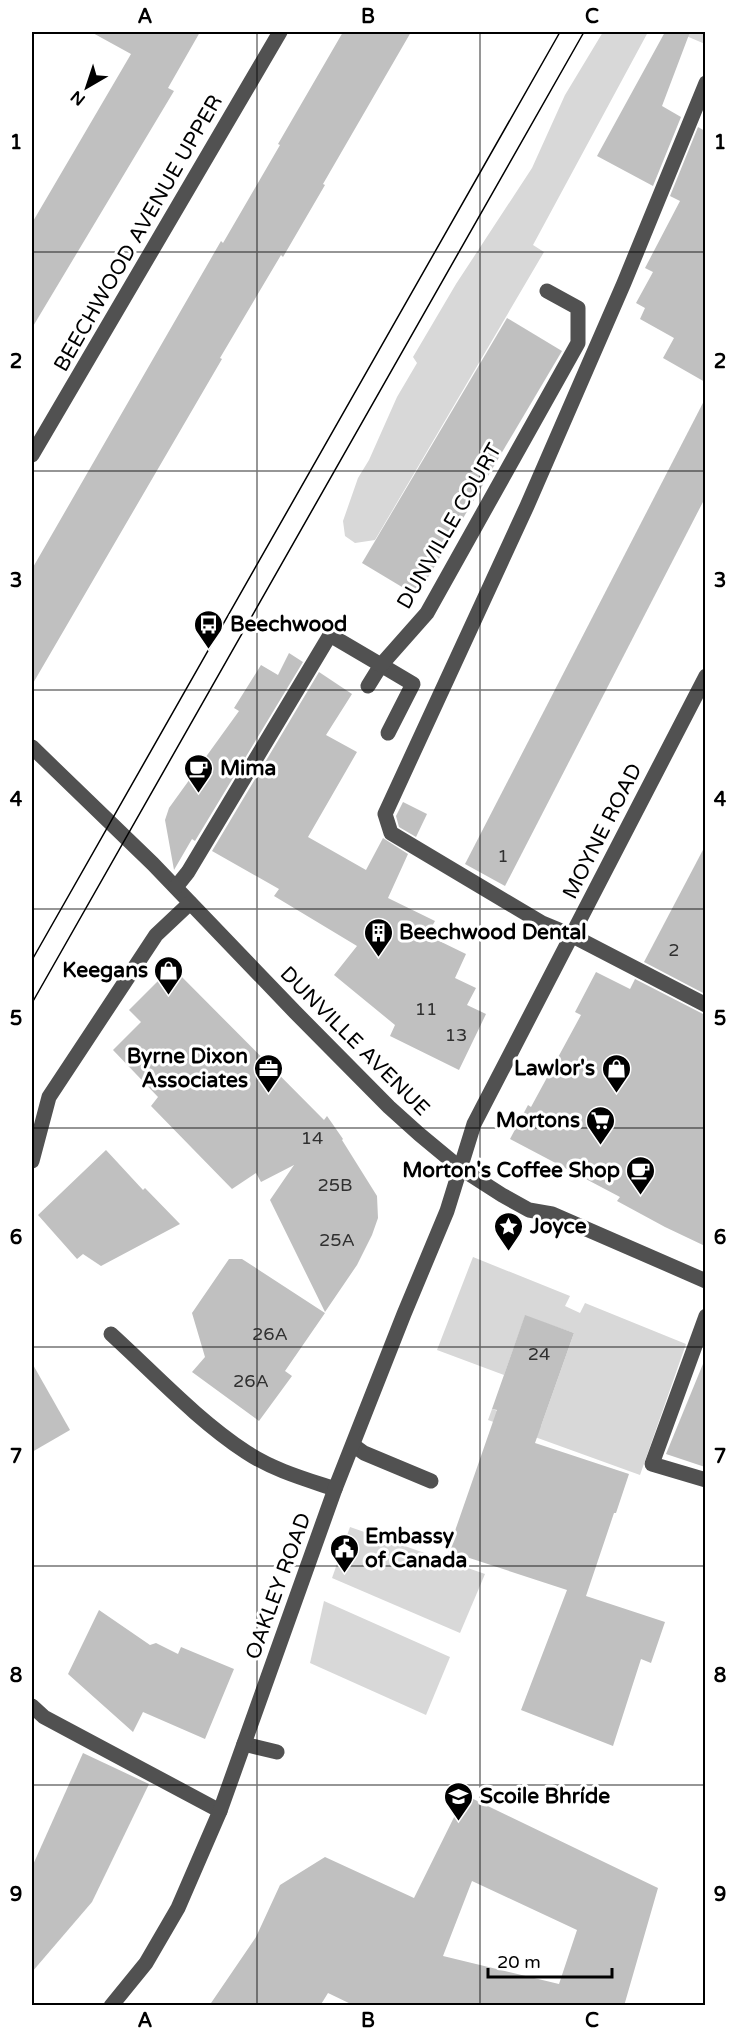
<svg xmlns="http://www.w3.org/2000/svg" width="737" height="2037" font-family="'Varela Round',sans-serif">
	<rect width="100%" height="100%" fill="#fff"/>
	<g fill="#d8d8d8">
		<polygon points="603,32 648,32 533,245 544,252 375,540 355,543 345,536 343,521 358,478 369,460 397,397 417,363 413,357 456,284 532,168 565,95"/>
		<polygon points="677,32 705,32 705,44"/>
		<polygon points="473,1257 570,1296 565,1306 580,1313 585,1303 686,1344 640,1475 488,1420 492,1409 541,1426 574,1333 525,1316 504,1375 437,1350"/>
		<polygon points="350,1527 485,1574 460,1633 332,1578"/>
		<polygon points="324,1601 450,1657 426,1715 310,1663"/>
	</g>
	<g fill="#c0c0c0" fill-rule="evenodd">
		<polygon points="91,32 200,32 168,88 174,91 32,328 32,223 131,54"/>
		<polygon points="343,32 411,32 323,184 325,185 283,257 281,255 220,358 222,359 32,685 32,569 221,241 223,243 280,145 278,144"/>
		<polygon points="665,32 690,32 662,106 681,117 653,186 597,156"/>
		<polygon points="698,127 705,131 705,382 663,358 674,338 640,319 645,308 636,303 653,272 645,268 680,201 670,196"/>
		<polygon points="507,318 562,351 417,596 362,563"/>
		<polygon points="705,399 705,498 505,886 465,864"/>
		<polygon points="289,653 303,662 195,841 192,839 174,870 165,820 169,808 239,711 234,708 261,665 278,675"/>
		<polygon points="319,672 352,694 326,735 357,752 308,837 366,870 383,838 408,854 388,898 435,921 427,935 466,954 455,978 476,988 467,1005 486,1014 459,1070 390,1036 395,1025 334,975 357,946 274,896 279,889 212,851"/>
		<polygon points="403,802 427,814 416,837 399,827 396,816"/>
		<polygon points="705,846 705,994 644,962"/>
		<polygon points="172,967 324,1120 327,1116 343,1139 342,1140 377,1196 378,1218 372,1235 357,1265 325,1312 270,1200 294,1165 261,1182 256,1173 232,1189 151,1106 158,1097 113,1050 141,1022 129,1010"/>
		<polygon points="596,972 630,989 635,979 705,1015 705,1246 665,1227 617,1201 620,1197 510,1139 528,1105 531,1107 581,1015 575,1012"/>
		<polygon points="106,1150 143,1190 145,1188 180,1224 101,1266 83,1254 77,1259 38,1215"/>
		<polygon points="229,1259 242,1259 325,1313 285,1371 292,1376 259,1421 192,1372 205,1357 192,1313"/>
		<polygon points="525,1315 574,1333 535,1443 629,1474 616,1513 614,1513 586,1596 665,1622 651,1663 641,1659 613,1746 521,1710 567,1590 448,1551 497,1410 492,1409"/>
		<polygon points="705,1359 705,1467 666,1454"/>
		<polygon points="32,1363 70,1430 32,1452"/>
		<polygon points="99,1610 150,1645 156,1643 178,1654 181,1647 234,1669 205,1739 143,1712 133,1732 68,1674"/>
		<polygon points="83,1753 149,1784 92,1902 32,1972 32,1867"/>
		<path d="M 465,1795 L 658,1888 L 624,2006 L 355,2006 L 328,1993 L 320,2006 L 209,2006 L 256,1937 L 280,1885 L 325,1857 L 414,1898 ZM 472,1881 L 577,1930 L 559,1984 L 443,1956 Z"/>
	</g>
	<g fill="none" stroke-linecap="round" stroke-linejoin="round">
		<g stroke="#515151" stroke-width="15">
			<polyline points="706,83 624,283 527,506 385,814 391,833 542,923 571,935 706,1005"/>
			<polyline points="32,455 280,32"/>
			<polyline points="368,686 381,665 413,684 388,733"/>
			<polyline points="32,747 153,864 295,1012 389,1107 419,1134 460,1168 502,1195 529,1210 552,1214 706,1281"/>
			<polyline points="176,887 188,872 330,635 381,665 427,613 578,343 578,308 547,291"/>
			<polyline points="32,1161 49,1097 156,935 190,903"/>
			<polyline points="706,1316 652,1464 706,1480"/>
			<path d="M 111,1334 C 155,1374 196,1419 246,1452 C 273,1470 305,1479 335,1489"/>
			<polyline points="353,1445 364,1453 431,1481"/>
			<polyline points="32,1706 44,1717 220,1811"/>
			<polyline points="244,1744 277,1752"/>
			<polyline points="111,2006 146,1963 178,1908 220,1811 335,1489 404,1314 447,1211 474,1124 706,676"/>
		</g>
		<g stroke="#000" stroke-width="1.5">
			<polyline points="32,960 560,32"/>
			<polyline points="32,1003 584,32"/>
		</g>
	</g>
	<path fill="none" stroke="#000" stroke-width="1.5" stroke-opacity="0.55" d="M 257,32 L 257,2006M 480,32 L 480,2006M 32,252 L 706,252M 32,471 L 706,471M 32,690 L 706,690M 32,909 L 706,909M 32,1128 L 706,1128M 32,1347 L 706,1347M 32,1566 L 706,1566M 32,1785 L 706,1785"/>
	<defs>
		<symbol id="bus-pin" viewBox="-11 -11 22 30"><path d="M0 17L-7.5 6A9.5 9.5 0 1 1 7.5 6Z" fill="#000" stroke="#fff"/><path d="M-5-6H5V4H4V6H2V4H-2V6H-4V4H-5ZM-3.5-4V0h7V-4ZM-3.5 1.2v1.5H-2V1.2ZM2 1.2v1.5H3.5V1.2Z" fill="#fff"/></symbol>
		<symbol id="cafe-pin" viewBox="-11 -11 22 30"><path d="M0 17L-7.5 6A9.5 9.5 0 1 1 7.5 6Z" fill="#000" stroke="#fff"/><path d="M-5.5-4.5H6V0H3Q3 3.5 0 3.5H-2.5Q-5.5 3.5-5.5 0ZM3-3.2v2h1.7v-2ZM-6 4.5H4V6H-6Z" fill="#fff"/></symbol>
		<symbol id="building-pin" viewBox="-11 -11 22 30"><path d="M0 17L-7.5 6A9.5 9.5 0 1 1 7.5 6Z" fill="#000" stroke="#fff"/><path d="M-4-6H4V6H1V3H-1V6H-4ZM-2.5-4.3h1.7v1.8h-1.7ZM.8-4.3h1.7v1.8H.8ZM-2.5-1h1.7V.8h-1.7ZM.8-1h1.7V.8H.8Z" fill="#fff"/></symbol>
		<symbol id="shop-pin" viewBox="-11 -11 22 30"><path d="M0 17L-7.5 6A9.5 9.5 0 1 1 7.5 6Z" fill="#000" stroke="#fff"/><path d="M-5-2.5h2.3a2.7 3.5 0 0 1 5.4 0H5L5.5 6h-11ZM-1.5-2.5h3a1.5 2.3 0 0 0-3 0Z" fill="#fff"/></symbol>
		<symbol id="office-pin" viewBox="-11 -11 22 30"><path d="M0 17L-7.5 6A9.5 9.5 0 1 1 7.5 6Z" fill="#000" stroke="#fff"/><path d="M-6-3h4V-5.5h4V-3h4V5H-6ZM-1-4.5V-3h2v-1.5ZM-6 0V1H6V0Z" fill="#fff"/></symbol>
		<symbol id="supermarket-pin" viewBox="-11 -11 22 30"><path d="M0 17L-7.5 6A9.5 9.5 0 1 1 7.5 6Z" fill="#000" stroke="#fff"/><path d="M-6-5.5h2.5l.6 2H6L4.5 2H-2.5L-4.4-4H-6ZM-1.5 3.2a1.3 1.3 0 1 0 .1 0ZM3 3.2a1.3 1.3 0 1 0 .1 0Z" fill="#fff"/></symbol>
		<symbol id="sight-pin" viewBox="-11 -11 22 30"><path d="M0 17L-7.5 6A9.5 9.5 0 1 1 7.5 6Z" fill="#000" stroke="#fff"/><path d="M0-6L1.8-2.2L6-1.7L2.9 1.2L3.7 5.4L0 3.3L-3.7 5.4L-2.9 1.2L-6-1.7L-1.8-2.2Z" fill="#fff"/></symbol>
		<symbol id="civic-pin" viewBox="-11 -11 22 30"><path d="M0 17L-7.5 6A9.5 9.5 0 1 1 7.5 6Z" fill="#000" stroke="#fff"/><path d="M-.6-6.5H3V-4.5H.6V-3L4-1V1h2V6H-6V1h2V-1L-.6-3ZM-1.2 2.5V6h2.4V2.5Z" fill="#fff"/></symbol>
		<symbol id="school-pin" viewBox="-11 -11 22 30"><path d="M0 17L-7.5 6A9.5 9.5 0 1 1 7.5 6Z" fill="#000" stroke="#fff"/><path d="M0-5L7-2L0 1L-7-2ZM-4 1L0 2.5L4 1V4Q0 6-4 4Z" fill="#fff"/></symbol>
	</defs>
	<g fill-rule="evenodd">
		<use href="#bus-pin" x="192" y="608" width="33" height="45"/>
		<use href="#cafe-pin" x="182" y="752" width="33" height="45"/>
		<use href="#building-pin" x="362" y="916" width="33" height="45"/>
		<use href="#shop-pin" x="152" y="954" width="33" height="45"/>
		<use href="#office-pin" x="252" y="1052" width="33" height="45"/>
		<use href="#shop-pin" x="600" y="1052" width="33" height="45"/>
		<use href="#supermarket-pin" x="584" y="1104" width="33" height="45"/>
		<use href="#cafe-pin" x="624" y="1154" width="33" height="45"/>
		<use href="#sight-pin" x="492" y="1210" width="33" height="45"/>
		<use href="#civic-pin" x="328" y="1532" width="33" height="45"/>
		<use href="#school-pin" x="442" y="1780" width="33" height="45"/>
	</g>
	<g text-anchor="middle" stroke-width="6" stroke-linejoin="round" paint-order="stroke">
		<g font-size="18" fill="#303030">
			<text x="503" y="862">1</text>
			<text x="674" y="956">2</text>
			<text x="426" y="1015">11</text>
			<text x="456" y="1041">13</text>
			<text x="312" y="1144">14</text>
			<text x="335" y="1191">25B</text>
			<text x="337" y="1246">25A</text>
			<text x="270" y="1340">26A</text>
			<text x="539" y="1360">24</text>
			<text x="251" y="1387">26A</text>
		</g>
		<g font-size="21" fill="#000" stroke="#fff">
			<text transform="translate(138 233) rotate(-60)" y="7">BEECHWOOD AVENUE UPPER</text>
			<text transform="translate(449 526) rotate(-60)" y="7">DUNVILLE COURT</text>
			<text transform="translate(602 831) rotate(-63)" y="7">MOYNE ROAD</text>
			<text transform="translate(355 1041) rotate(45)" y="7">DUNVILLE AVENUE</text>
			<text transform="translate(278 1586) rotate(-70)" y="7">OAKLEY ROAD</text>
		</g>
		<g font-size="21" font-weight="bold" fill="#000" stroke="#fff" text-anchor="start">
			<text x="230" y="631">Beechwood</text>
			<text x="220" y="775">Mima</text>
			<text x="399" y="939">Beechwood Dental</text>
			<text x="148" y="977" text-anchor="end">Keegans</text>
			<text x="248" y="1063" text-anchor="end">Byrne Dixon<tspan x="248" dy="24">Associates</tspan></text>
			<text x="595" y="1075" text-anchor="end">Lawlor's</text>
			<text x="580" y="1127" text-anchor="end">Mortons</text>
			<text x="620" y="1177" text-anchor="end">Morton's Coffee Shop</text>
			<text x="530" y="1233">Joyce</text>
			<text x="365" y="1543">Embassy<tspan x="365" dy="24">of Canada</tspan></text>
			<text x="480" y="1803">Scoile Bhríde</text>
		</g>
	</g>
	<rect width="737" height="2037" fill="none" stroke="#ffffff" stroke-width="66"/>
	<g transform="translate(87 87) rotate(219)" stroke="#ffffff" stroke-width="4.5" paint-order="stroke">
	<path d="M0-4.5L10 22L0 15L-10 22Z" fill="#000000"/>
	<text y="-9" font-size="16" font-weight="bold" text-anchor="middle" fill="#000000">N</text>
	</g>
	<path d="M488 1968v9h124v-9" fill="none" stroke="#000000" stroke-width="3"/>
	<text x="497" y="1968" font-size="18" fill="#000000" stroke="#ffffff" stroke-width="4.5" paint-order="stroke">20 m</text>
	<rect x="33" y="33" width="671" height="1971" fill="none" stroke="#000" stroke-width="2"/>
	<g font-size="20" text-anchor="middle" font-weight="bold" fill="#000">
		<text x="145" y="23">A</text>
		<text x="368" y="23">B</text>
		<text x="592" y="23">C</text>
		<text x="16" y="149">1</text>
		<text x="720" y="149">1</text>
		<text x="16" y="368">2</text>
		<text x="720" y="368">2</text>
		<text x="16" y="587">3</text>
		<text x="720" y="587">3</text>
		<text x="16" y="806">4</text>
		<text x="720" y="806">4</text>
		<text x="16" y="1025">5</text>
		<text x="720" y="1025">5</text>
		<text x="16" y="1244">6</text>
		<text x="720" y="1244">6</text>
		<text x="16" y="1463">7</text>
		<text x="720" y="1463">7</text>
		<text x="16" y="1682">8</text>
		<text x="720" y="1682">8</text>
		<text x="16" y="1901">9</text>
		<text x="720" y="1901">9</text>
		<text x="145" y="2027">A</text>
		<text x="368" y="2027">B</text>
		<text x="592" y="2027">C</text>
	</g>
</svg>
